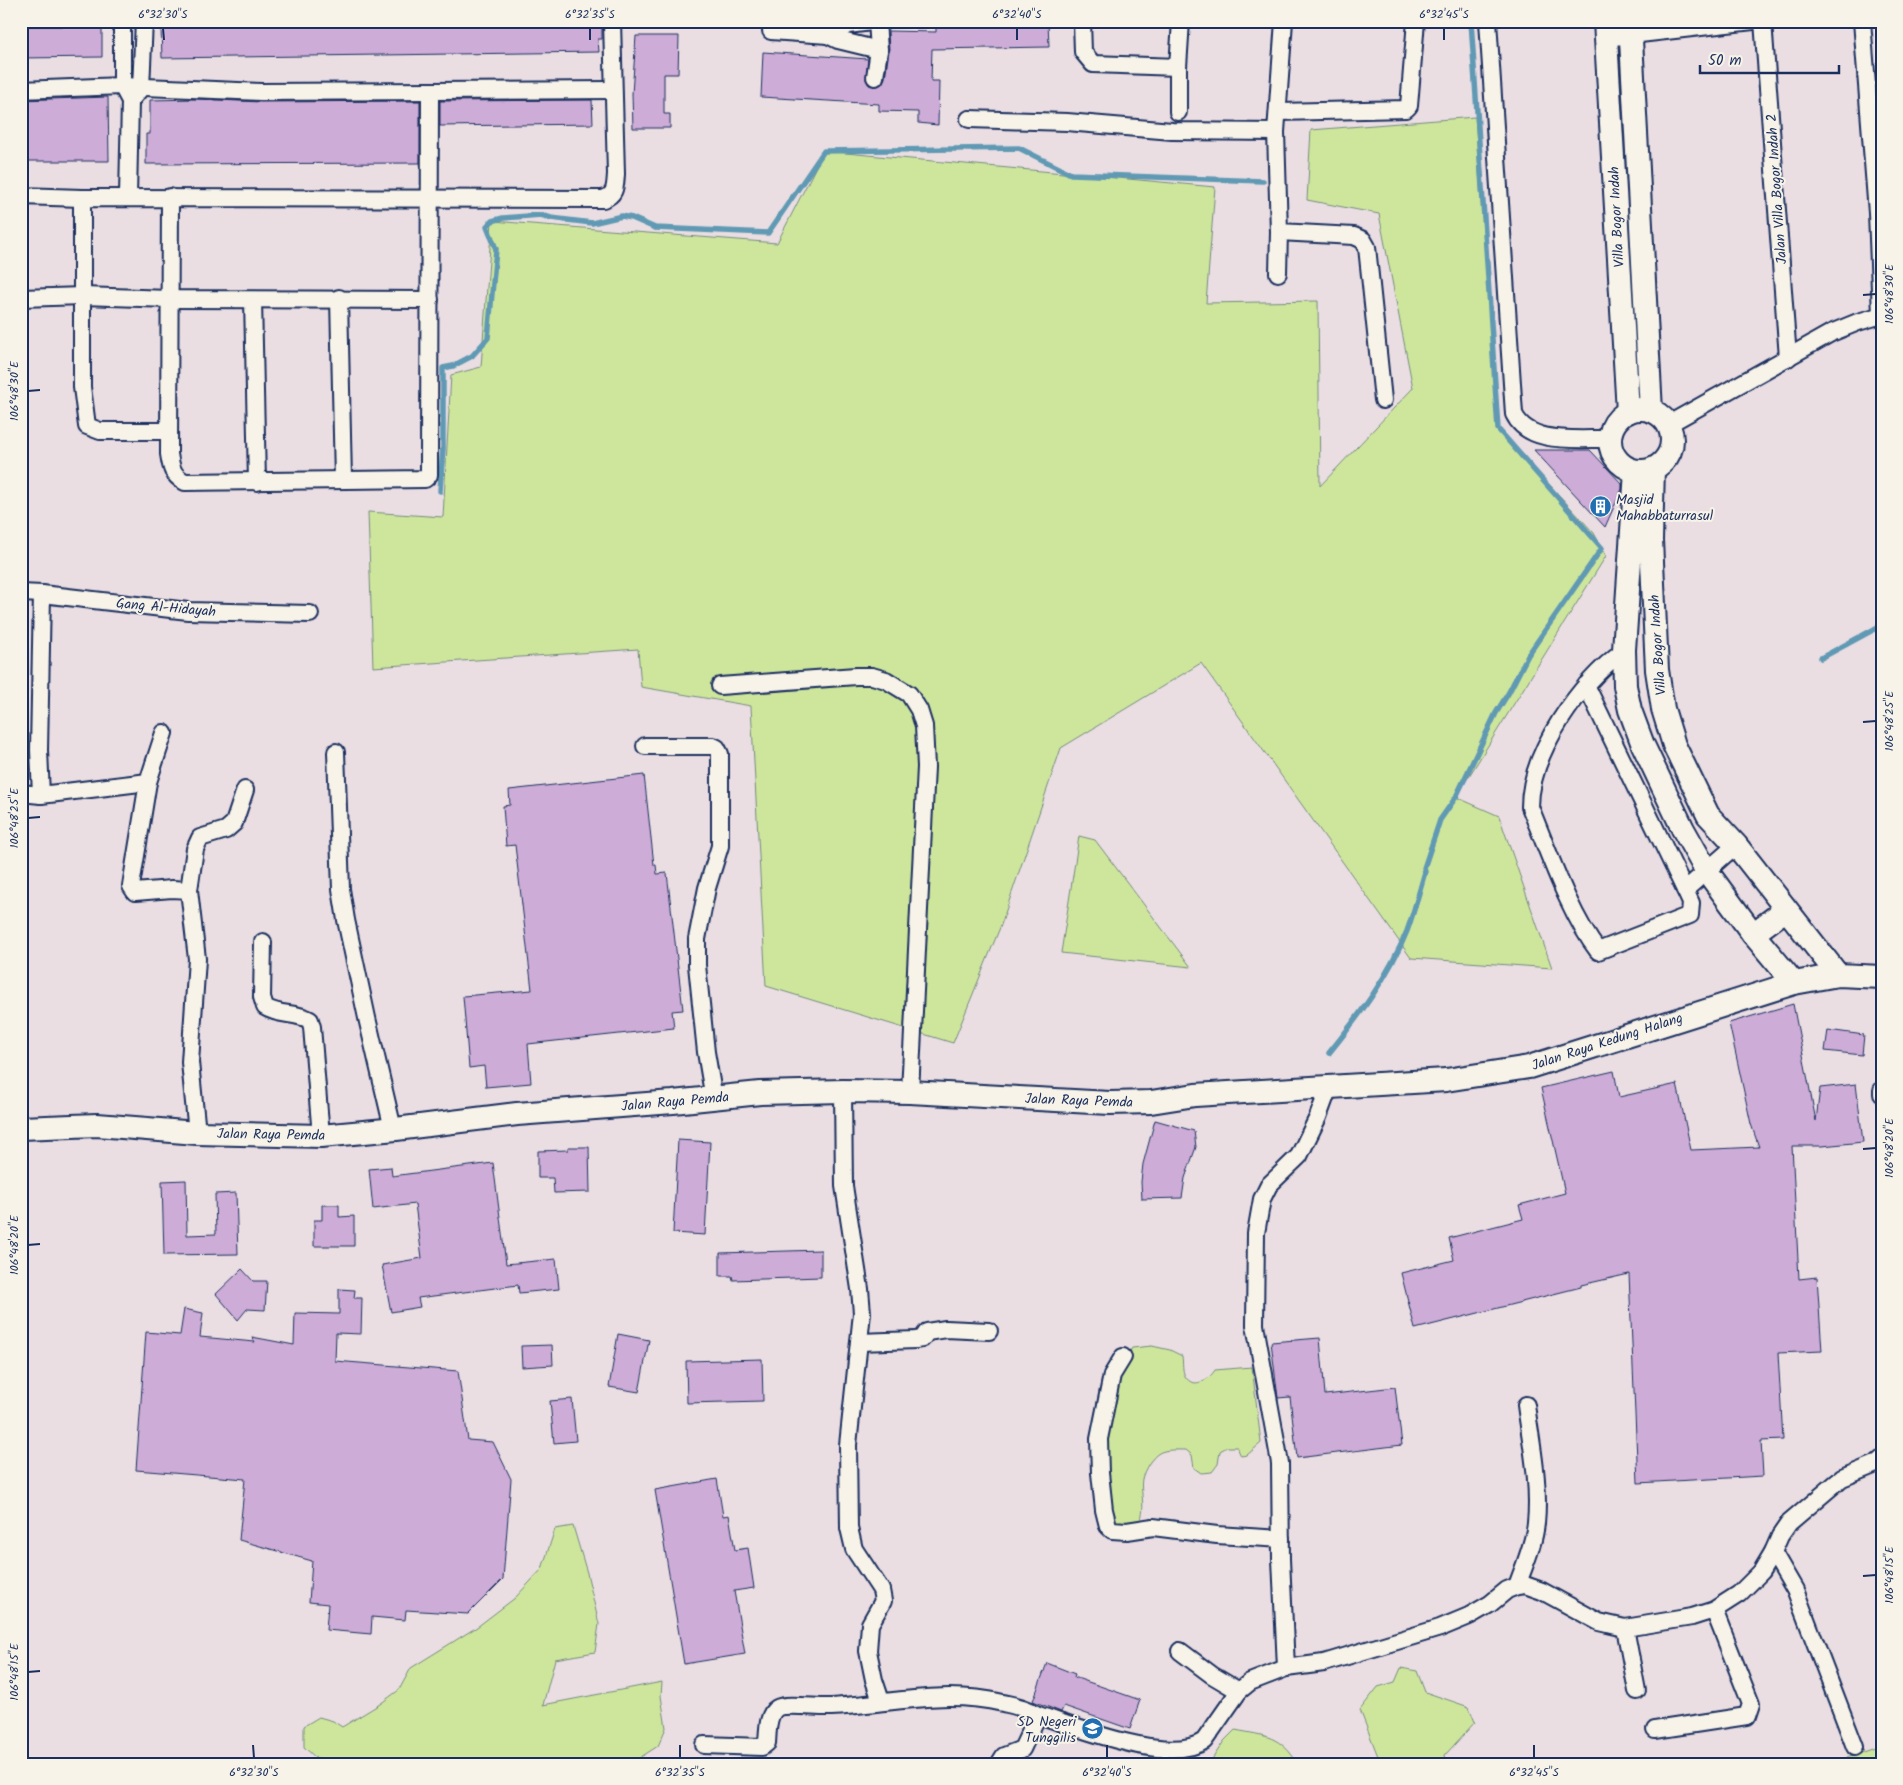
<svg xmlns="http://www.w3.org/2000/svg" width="1903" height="1785" font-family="Kalam,sans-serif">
	<rect width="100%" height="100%" fill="#eadee3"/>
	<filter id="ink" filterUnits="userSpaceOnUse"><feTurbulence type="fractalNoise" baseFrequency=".02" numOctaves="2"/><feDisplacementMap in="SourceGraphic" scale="10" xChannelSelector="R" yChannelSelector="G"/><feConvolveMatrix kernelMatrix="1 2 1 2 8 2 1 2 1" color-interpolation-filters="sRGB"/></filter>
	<g filter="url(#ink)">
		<g fill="#cee69c" stroke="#748a7d">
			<polygon points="1475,117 1498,429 1594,533 1606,556 1456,797 1499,816 1552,968 1411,958 1201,663 1061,748 1001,925 953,1043 766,986 751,706 641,687 638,649 373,667 368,512 443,517 451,375 481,367 492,221 777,243 824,151 1215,187 1206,303 1318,301 1320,486 1413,388 1379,214 1307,200 1311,130"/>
			<polygon points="1079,836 1095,840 1191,967 1061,953"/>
			<path d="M 1152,1346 L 1170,1350 L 1182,1356 C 1183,1362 1182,1371 1185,1376 C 1193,1390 1209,1380 1215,1370 L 1252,1367 L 1261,1443 L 1247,1455 L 1241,1456 L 1237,1447 L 1227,1447 L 1220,1451 L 1218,1464 L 1212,1472 L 1201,1473 L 1194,1468 L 1192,1455 L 1186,1450 C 1178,1450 1166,1449 1159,1453 C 1151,1458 1144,1470 1142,1479 C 1139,1493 1151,1522 1130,1528 C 1125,1529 1119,1528 1114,1529 L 1102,1431 L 1112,1379 L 1132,1348 Z"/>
			<polygon points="573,1526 587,1573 599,1624 595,1652 555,1659 543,1705 662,1682 661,1696 666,1728 658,1746 630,1764 327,1764 316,1758 304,1747 304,1726 319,1717 333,1721 342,1727 380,1704 399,1690 411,1668 477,1627 515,1598 542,1569 555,1529"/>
			<polygon points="1401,1668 1417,1671 1425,1692 1469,1707 1475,1722 1445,1755 1447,1764 1381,1764 1360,1710 1378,1687 1395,1682"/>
			<path d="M 1235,1730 C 1266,1736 1280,1735 1298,1764 L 1209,1764 L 1224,1741 Z"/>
			<polygon points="1882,1746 1882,1764 1822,1764 1850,1757"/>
		</g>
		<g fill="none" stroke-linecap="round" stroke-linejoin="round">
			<g stroke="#6199b3" stroke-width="5.5">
				<polyline points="440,491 443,448 443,368 453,366 472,356 488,338 496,249 487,226 492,221 503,218 541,215 551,218 592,223 622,216 632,218 655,228 768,233 824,151 1019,148 1071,174 1263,181"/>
				<polyline points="1821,658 1882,625"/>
				<path d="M 1329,1053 C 1359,1016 1389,976 1407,931 C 1414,912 1419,892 1425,872 L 1424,868 L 1440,820 L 1456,797 L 1496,713 L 1509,692 L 1528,655 L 1602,548 L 1498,429 L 1471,21"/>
			</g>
		</g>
		<g fill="#cdacd7" stroke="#1b2f5e">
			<polygon points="163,21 376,21 376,25 598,22 598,24 602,25 602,39 598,39 599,52 162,58 161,28 163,28"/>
			<polygon points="936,21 1048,21 1049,47 932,49 931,81 939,81 938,125 918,123 918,112 879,111 879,104 761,97 763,52 868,59 866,80 869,85 878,86 882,84 885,78 889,51 888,31 936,32"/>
			<polygon points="21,26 102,26 102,57 21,58"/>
			<polygon points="636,36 679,36 678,74 664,74 664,114 670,114 670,128 633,128 632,94"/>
			<polygon points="108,97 109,161 21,161 21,100"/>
			<polygon points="196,99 261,102 420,101 420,163 146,164 146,134 150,134 150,100"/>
			<polygon points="592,100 593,124 440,126 440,101"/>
			<polygon points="1534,450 1590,450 1622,484 1622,489 1605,527"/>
			<polygon points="644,775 654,865 656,865 657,874 667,873 683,1010 672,1011 674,1028 528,1044 531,1083 486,1087 484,1066 469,1068 463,996 532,990 515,845 506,846 503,806 510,805 509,790"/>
			<polygon points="1793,1004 1816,1121 1820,1088 1856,1084 1863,1142 1822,1146 1792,1146 1799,1279 1817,1277 1822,1351 1778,1353 1783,1440 1761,1441 1763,1476 1638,1483 1629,1274 1581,1285 1581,1287 1415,1329 1401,1273 1454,1260 1449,1238 1523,1219 1519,1205 1565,1193 1541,1088 1614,1071 1619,1097 1677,1084 1691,1150 1759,1147 1751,1124 1729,1023"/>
			<polygon points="1828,1030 1864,1035 1862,1055 1825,1051"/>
			<polygon points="1155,1120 1194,1131 1196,1147 1185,1178 1182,1198 1142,1199 1141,1182 1143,1164"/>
			<polygon points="678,1140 710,1142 705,1235 673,1233"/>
			<polygon points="568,1147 589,1147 590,1192 554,1193 553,1178 538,1178 538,1151 568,1150"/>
			<polygon points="493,1163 506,1264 556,1259 559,1289 519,1293 518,1285 418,1298 420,1307 391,1312 382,1265 422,1258 415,1204 373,1209 369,1169 391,1167 392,1176"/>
			<polygon points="186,1180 187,1235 216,1234 215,1194 236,1193 238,1254 164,1255 162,1181"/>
			<polygon points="322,1205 339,1205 339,1217 354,1216 354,1246 314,1246 314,1220 322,1220"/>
			<polygon points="821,1250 821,1277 733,1280 732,1276 720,1276 720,1253"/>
			<polygon points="242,1269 253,1281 267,1281 265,1310 247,1309 238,1320 216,1294"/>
			<polygon points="339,1289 355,1290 354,1298 362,1298 361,1334 336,1333 335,1361 458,1371 468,1440 493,1442 511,1479 503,1579 468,1614 406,1610 405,1620 372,1617 371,1634 326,1630 328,1604 309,1602 312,1561 239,1540 245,1479 136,1470 146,1332 180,1335 184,1309 203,1313 200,1337 255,1342 252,1337 294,1345 295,1313 339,1314"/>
			<polygon points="618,1334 649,1340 639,1392 609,1387"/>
			<polygon points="1320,1338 1325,1395 1395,1387 1402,1445 1297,1458 1290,1397 1278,1398 1271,1342"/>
			<polygon points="552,1345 553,1365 522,1367 521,1346"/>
			<polygon points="762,1359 763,1401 687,1403 686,1361"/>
			<polygon points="572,1399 576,1441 554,1443 550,1401"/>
			<polygon points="717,1479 723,1516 729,1515 735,1550 748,1548 754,1588 734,1591 745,1654 684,1664 655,1490"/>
			<polygon points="1047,1663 1075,1674 1074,1677 1140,1700 1130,1729 1064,1706 1061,1712 1033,1701"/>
		</g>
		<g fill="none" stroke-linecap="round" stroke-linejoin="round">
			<defs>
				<g id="street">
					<polyline points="122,21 122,86 130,101 141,88 144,21"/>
					<polyline points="1082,21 1083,52 1093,64 1178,67 1181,21"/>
					<polyline points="1284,21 1276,132 1279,232 1354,236 1363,240 1367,247 1383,400"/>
					<path d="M 1488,21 L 1514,414 C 1529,446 1579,438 1610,439"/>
					<polyline points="1763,21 1788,358"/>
					<polyline points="1862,21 1877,213 1881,315"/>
					<polyline points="771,31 828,35 848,25 879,21"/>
					<polyline points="828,35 838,40 879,50"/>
					<polyline points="1605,38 1753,21"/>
					<polyline points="1178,67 1178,112"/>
					<polyline points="875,77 879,50 877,21"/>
					<polyline points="21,90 122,86 261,92 613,90"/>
					<polyline points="1279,112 1406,109 1409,106 1416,21"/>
					<polyline points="969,119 1067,122 1172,131 1276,132"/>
					<polyline points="21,196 82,198"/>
					<polyline points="128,197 130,101"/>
					<path d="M 170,197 L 169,454 C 171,467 172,475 185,482 L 425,479 L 429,475 L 429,467 L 430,91"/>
					<polyline points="1278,273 1279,232"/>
					<polyline points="21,298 83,296 169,299 430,300"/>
					<polyline points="339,298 343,480"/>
					<polyline points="253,300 257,482"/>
					<polyline points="1667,425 1831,333 1858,322 1882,315"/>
					<path d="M 169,431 L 100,431 L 87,426 L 82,387 L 82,198 L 603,199 C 616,195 615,186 616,174 L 612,21"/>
					<polyline points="21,593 42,594 188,611 310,614"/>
					<path d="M 1586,685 L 1685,890 L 1691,903 L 1690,915 L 1598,951 C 1569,913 1549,853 1530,807 C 1530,751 1580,683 1624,650"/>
					<polyline points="720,686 856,676 872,676 886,680 909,694 919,710 924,726 926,767 910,1092"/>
					<polyline points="164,733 148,782 131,886 135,892 172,889 189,890"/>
					<polyline points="645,746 713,746 717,748 720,754 720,846 707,888 697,939 697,965 706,1052 714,1099"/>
					<polyline points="336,752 341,889 346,920 367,1018 393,1129"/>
					<polyline points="21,793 41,795 148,782"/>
					<polyline points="41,795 39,750 42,594"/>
					<polyline points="1685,890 1736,845"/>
					<path d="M 263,942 L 262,997 L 265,1007 C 279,1016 296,1012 310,1020 L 312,1027 L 321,1136"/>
					<polyline points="1882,1090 1882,1094"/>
					<polyline points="843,1091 844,1186 860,1289 862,1313 848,1445 849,1528 854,1549 881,1590 883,1601 870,1624 868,1651 874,1680 881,1701"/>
					<polyline points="197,1133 190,1062 197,959 189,890 195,849 200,838 226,830 234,823 245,790"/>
					<polyline points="859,1342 916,1340 922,1339 927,1332 946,1329 989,1331"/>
					<polyline points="1123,1357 1112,1375 1099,1439 1100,1473 1104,1510 1108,1526 1112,1530 1127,1531 1153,1527 1217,1535 1281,1539"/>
					<polyline points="1773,1552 1795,1590 1855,1747"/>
					<path d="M 1517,1586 C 1524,1566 1534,1544 1536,1523 C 1540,1484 1531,1443 1526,1405"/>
					<polyline points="1625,1628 1637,1691"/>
					<polyline points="1180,1651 1212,1675 1239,1691"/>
					<polyline points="1286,1668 1281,1559 1280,1463 1255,1325 1256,1233 1262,1199 1269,1185 1299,1156 1318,1117 1329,1087"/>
					<polyline points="1655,1730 1747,1716 1751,1704 1714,1610"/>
					<path d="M 704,1745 L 762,1747 L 767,1743 C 768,1732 767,1714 777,1708 C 785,1703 819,1708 831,1707 C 889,1704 944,1689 1003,1703 C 1016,1706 1027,1708 1038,1715 C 1077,1727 1169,1765 1204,1741 L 1239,1691 L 1250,1682 L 1286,1668 L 1324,1663 L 1440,1628 L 1469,1616 L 1490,1604 L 1507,1590 L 1517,1586 L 1525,1585 L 1542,1591 L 1599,1622 L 1625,1628 L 1692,1617 L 1714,1610 L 1739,1594 L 1761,1572 L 1773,1552 L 1780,1536 L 1789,1523 L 1842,1478 L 1876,1464 L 1882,1459"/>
					<polyline points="999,1764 1004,1756 1022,1749 1038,1715"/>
				</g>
				<g id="secondary">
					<polyline points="1605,21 1628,412"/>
					<polyline points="1630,21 1651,411"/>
					<circle cx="1641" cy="440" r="31"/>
					<polyline points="1653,469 1651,540 1657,670 1663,709 1674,745 1708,815 1736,845 1838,975"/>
					<polyline points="1636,471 1624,650 1625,686 1630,710 1643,745 1683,829 1706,870 1753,934 1794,983"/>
					<polyline points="1753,934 1785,910"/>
					<polyline points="21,1128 97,1125 197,1133 321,1136 396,1129 517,1114 673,1102 760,1093 843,1091 910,1092 1110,1103 1151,1102 1195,1095 1446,1080 1529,1067 1794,983 1838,975 1882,977"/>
				</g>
			</defs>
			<use href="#street" stroke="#1b2f5e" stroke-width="20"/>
			<use href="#secondary" stroke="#1b2f5e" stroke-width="26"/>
			<use href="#street" stroke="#f7f3e8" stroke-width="16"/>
			<use href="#secondary" stroke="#f7f3e8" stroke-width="22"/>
		</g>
	</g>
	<path fill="none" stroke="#1b2f5e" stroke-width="2" d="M 163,28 L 164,40M 590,28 L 590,40M 1017,28 L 1017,40M 1444,28 L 1444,40M 1863,295 L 1876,294M 28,391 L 40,390M 1863,722 L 1876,721M 28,818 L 40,817M 1863,1149 L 1876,1148M 28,1245 L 40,1244M 1863,1576 L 1876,1575M 28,1672 L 40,1671M 253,1745 L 254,1758M 680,1745 L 680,1758M 1107,1745 L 1107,1758M 1534,1745 L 1534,1758"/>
	<defs>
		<symbol id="building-disc" viewBox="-11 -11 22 22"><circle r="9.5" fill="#1f6fb2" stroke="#f7f3e8"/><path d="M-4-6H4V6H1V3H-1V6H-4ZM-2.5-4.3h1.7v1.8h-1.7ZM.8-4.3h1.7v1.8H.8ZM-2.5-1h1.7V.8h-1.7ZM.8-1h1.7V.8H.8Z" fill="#fff"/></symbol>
		<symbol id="school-disc" viewBox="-11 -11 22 22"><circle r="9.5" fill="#1f6fb2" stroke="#f7f3e8"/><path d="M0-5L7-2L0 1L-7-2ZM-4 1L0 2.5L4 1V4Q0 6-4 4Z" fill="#fff"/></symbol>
	</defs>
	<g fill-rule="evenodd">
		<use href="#building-disc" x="1588" y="494" width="25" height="25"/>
		<use href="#school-disc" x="1080" y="1716" width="25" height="25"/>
	</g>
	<g text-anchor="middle" stroke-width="4" stroke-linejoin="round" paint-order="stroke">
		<g font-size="14" fill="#1b2f5e" stroke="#f7f3e8">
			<text transform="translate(1776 189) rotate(-94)" y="5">Jalan Villa Bogor Indah 2</text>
			<text transform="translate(1616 217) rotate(-93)" y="5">Villa Bogor Indah</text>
			<text transform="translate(166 607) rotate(5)" y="5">Gang Al-Hidayah</text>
			<text transform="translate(1657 645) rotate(-94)" y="5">Villa Bogor Indah</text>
			<text transform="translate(1607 1041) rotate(-18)" y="5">Jalan Raya Kedung Halang</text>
			<text transform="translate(1079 1100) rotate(2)" y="5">Jalan Raya Pemda</text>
			<text transform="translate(675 1101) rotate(-5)" y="5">Jalan Raya Pemda</text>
			<text transform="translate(271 1134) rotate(1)" y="5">Jalan Raya Pemda</text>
		</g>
		<g font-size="14" fill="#1b2f5e" stroke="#f7f3e8" text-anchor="start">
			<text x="1616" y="504">Masjid<tspan x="1616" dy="16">Mahabbaturrasul</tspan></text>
			<text x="1076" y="1726" text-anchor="end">SD Negeri<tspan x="1076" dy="16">Tunggilis</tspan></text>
		</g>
	</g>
	<rect width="1903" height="1785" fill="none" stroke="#f7f3e8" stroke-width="55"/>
	<path d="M1700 65v8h139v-8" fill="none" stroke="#1b2f5e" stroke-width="2.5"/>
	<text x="1708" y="65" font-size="15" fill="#1b2f5e" stroke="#f7f3e8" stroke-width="4" paint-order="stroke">50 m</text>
	<rect x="28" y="28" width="1848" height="1730" fill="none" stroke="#1b2f5e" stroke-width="2"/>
	<g font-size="12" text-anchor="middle" fill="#1b2f5e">
		<text x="163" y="18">6°32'30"S</text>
		<text x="590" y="18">6°32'35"S</text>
		<text x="1017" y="18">6°32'40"S</text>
		<text x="1444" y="18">6°32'45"S</text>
		<text transform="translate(1889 294) rotate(-90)" y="4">106°48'30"E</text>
		<text transform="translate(14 391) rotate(-90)" y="4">106°48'30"E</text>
		<text transform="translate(1889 721) rotate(-90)" y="4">106°48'25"E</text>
		<text transform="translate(14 818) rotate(-90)" y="4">106°48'25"E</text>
		<text transform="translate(1889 1148) rotate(-90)" y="4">106°48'20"E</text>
		<text transform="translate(14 1245) rotate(-90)" y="4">106°48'20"E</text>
		<text transform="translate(1889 1575) rotate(-90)" y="4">106°48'15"E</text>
		<text transform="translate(14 1672) rotate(-90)" y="4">106°48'15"E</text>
		<text x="254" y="1776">6°32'30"S</text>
		<text x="680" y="1776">6°32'35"S</text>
		<text x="1107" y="1776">6°32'40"S</text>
		<text x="1534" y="1776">6°32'45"S</text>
	</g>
</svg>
